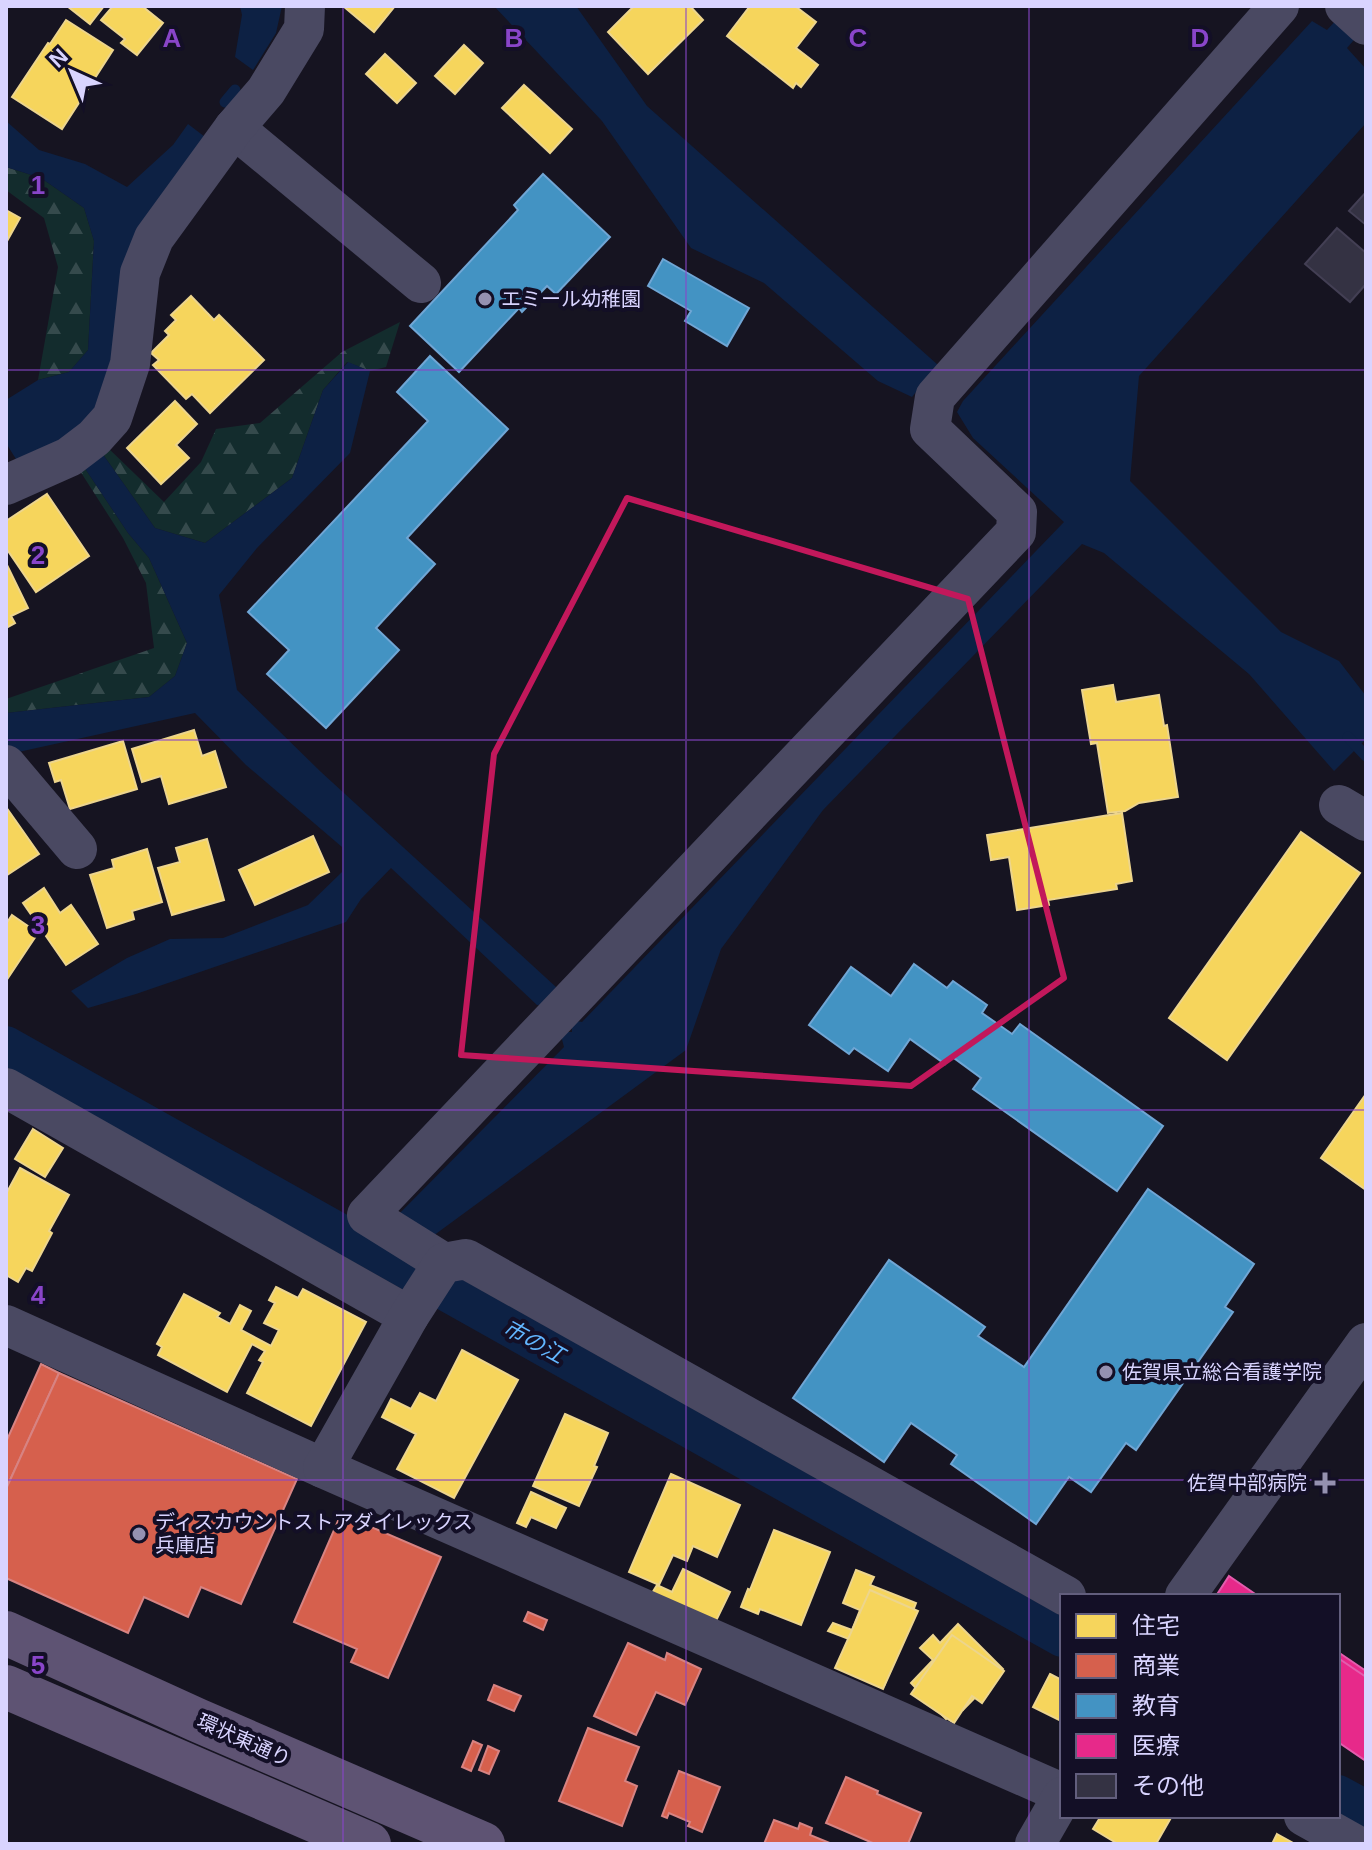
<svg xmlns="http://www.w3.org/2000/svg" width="1372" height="1850" font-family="Helvetica,'Noto Sans JP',sans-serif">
	<defs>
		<pattern id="forest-firs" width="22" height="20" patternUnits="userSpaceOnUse" patternTransform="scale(2)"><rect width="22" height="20" fill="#132c2d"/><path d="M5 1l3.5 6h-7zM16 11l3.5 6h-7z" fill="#354a4c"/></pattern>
	</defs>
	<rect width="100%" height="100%" fill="#161421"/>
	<g fill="url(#forest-firs)">
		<polygon points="6,167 41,178 84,208 94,241 88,350 69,372 38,380 58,267 44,218 6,190"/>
		<polygon points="400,322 386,367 370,371 347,362 323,390 292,478 205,543 155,528 102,453 107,447 164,502 201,462 216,429 260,423 342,352"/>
		<polygon points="84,467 128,533 149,558 187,643 175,676 149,697 6,713 6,699 154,648 146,583 123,538 80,471"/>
	</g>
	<g fill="#0d2144">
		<polygon points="240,6 282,6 276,33 253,70 235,57 242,15"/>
		<polygon points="494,6 576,6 647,106 938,365 912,397 878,381 764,283 691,248 602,121"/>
		<polygon points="1349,6 1366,26 1347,48 1366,69 1366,123 1139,376 1130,481 1281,632 1339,661 1366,696 1366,739 1334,771 1249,674 1104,553 1082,544 823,810 721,949 686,1050 433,1236 394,1219 564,1047 560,1032 572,1032 572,1020 582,1022 1064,522 973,438 957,412 963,401 1312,21 1327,30"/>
		<polygon points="6,121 39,150 85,164 127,187 173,145 188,124 209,140 120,361 77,441 19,464 6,443 6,400 38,380 69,372 88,350 94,241 84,208 41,178 6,167"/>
		<polygon points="348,362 370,371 350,453 257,548 219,595 237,690 321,772 556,987 553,1004 537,1005 391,868 361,899 346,922 136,994 88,1008 71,991 127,958 170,939 223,938 308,905 342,872 342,847 246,765 195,713 14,753 6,745 6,713 149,697 175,676 187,643 149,558 128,533 84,467 102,453 155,528 205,543 292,478 323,390"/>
	</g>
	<g fill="#f6d55c" stroke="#edd58d" stroke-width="2">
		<polygon points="67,6 104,6 90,24"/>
		<polygon points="113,6 142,6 163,23 137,55 121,43 125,39 101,20"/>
		<polygon points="343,6 395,6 374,32"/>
		<polygon points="634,6 690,6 703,20 648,74 608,32"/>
		<polygon points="750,6 795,6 816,22 796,48 818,65 801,87 796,83 793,88 727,36"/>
		<polygon points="66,20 113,50 62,129 12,97 48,43 50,44"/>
		<polygon points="464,45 483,63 455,94 435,76"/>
		<polygon points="385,54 416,83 397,103 366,74"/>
		<polygon points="524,85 572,129 550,153 502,108"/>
		<polygon points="6,210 20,218 6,243"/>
		<polygon points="191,296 214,320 219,315 264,360 210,413 192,394 186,399 153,365 159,360 151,353 169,335 165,331 176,320 171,315"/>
		<polygon points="175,401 197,424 176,445 189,458 161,484 127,448"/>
		<polygon points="47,494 89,556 36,592 6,548 6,521"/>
		<polygon points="6,563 28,608 11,616 15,623 6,628"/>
		<polygon points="1113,685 1116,702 1159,695 1164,726 1167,725 1178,797 1139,803 1125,811 1108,813 1097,743 1091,744 1082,690"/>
		<polygon points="194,730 202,756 215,751 226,787 169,804 161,776 142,782 132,749"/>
		<polygon points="123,741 137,789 70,809 61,780 55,782 49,763"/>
		<polygon points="6,807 39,854 7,875 6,873"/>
		<polygon points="1122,813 1132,881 1116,884 1117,889 1048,900 1049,905 1017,910 1009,857 991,860 987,835"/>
		<polygon points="1301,832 1360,873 1227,1060 1169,1018"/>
		<polygon points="313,836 329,872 255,905 239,870"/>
		<polygon points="207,839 224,900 172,915 158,868 180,862 176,848"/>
		<polygon points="147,849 162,902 132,911 134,919 107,928 90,875 114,868 112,860"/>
		<polygon points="44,888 60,913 71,905 98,944 66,965 23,903"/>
		<polygon points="12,915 38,933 6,981 6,924"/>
		<polygon points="1366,1094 1366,1190 1321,1158"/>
		<polygon points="33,1129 63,1148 45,1177 15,1159"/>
		<polygon points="20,1168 69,1195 49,1231 52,1233 32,1271 26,1268 18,1282 6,1275 6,1194"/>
		<polygon points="276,1287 298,1298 303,1289 366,1322 311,1426 247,1393 263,1362 259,1360 265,1351 252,1344 227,1392 158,1355 162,1347 157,1344 184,1294 220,1313 217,1317 230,1324 240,1305 251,1311 241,1330 271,1346 279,1330 264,1323 275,1303 269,1300"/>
		<polygon points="462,1350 518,1380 454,1498 397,1469 416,1434 382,1417 391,1399 411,1409 420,1393 436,1401"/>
		<polygon points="565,1414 608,1433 594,1466 597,1467 579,1506 533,1486"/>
		<polygon points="671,1474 740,1505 717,1557 693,1546 687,1561 673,1555 659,1585 629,1572"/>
		<polygon points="531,1492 566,1508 556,1528 531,1517 526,1527 517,1523"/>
		<polygon points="774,1530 830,1552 801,1625 760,1609 758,1614 741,1607 748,1589 750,1590"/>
		<polygon points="683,1569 730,1592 714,1625 652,1593 657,1585 672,1592"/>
		<polygon points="856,1570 874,1577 870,1585 916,1603 884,1686 838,1668 849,1639 828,1631 833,1623 852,1630 860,1610 843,1603"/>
		<polygon points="870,1590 918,1611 883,1689 835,1668"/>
		<polygon points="958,1624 1003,1669 963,1710 958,1706 946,1719 911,1683 933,1660 920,1648 933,1635 940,1643"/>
		<polygon points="952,1635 1004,1671 982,1703 972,1696 954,1723 911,1694"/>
		<polygon points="1050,1674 1062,1680 1061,1721 1033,1707"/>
		<polygon points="1101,1816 1172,1816 1156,1844 1118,1844 1093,1829"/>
		<polygon points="1277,1834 1295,1844 1272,1844"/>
	</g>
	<g fill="#d6604d" stroke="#d78382" stroke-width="2">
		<polygon points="41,1364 59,1373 6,1489 6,1442"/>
		<polygon points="59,1373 297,1479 241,1604 201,1587 188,1617 144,1597 128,1633 6,1578 6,1489"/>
		<polygon points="341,1514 441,1557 388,1678 351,1662 357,1649 294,1622"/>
		<polygon points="528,1612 547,1620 543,1630 524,1621"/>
		<polygon points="628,1643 665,1660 667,1653 701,1669 685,1705 656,1692 636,1735 594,1716"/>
		<polygon points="494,1685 521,1696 514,1711 488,1700"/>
		<polygon points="588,1728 639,1747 625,1781 637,1786 622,1826 559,1801"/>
		<polygon points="473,1741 482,1745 471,1771 462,1767"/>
		<polygon points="488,1746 499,1751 489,1774 479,1770"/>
		<polygon points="679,1771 720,1787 702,1832 688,1826 690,1822 669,1813 667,1818 662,1816"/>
		<polygon points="846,1777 878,1791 877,1794 921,1813 908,1844 875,1844 826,1823"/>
		<polygon points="774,1820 798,1829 800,1823 812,1828 810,1835 832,1844 764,1844"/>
	</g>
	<g fill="#4393c3" stroke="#70a6d5" stroke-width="2">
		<polygon points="543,174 610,237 556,294 547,286 522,312 519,308 459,372 410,326 518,210 514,205"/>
		<polygon points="663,259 749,308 727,346 685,321 691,311 648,286"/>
		<polygon points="430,356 508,429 407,538 435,564 376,628 399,650 326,728 267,674 289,650 248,612 428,421 397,392"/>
		<polygon points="914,964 947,988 953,981 987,1005 982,1013 1012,1034 1020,1024 1163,1126 1117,1191 973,1089 981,1078 951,1056 945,1064 910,1039 888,1071 854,1048 849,1054 809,1025 851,967 891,996"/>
		<polygon points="1148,1189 1254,1264 1225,1307 1233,1312 1136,1450 1126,1443 1091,1492 1069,1477 1036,1524 951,1464 957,1455 911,1423 884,1462 793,1398 889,1260 985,1327 978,1336 1024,1367"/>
	</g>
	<g fill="#e7298a" stroke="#e35cad" stroke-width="2">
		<polygon points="1229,1576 1258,1596 1216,1596"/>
		<polygon points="1338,1652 1366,1671 1366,1751 1338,1732"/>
		<polygon points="1338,1658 1366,1677 1366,1761 1338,1742"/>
	</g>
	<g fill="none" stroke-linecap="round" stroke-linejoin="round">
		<g stroke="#0d2144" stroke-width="11">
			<polyline points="225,102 235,90"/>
			<polyline points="1348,737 1366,756"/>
		</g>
		<g stroke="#0d2144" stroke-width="38">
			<polyline points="6,1045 1062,1638"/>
			<polyline points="1338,1794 1366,1809"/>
		</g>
	</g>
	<g fill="#343243" stroke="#433f54" stroke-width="2">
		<polygon points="1366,192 1366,225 1349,211"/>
		<polygon points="1337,228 1366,253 1366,284 1350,302 1305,264"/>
	</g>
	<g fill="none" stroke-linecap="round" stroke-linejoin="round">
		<g stroke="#4a4962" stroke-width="40">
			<polyline points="1345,6 1366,25"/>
			<polyline points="234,128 421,283"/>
			<polyline points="6,485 69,457 94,438 112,418 130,364 140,273 154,238 234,128 266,91 304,29 305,6"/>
			<polyline points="6,765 77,849"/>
			<polyline points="1339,805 1366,821"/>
			<polyline points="6,1088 409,1316"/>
			<polyline points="444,1263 367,1215 1016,532 1017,512 930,429 935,397 1279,6"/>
			<polyline points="6,1325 323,1468 1062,1793"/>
			<polyline points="323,1468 409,1316 440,1268 444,1263 466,1259 1066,1596"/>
			<polyline points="1185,1596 1366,1343"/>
			<polyline points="1304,1816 1354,1844"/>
			<polyline points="1035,1844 1062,1797"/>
		</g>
		<g stroke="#5e5373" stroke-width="44">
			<polyline points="6,1633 197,1720 483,1844"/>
			<polyline points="6,1687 369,1844"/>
		</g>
	</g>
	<path fill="none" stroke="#c2185b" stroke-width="6" stroke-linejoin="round" d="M 627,498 L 968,599 L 1064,978 L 911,1086 L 461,1055 L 494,754 Z"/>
	<path fill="none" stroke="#8945c9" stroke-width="2" stroke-opacity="0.55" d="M 343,6 L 343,1844M 686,6 L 686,1844M 1029,6 L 1029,1844M 6,370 L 1366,370M 6,740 L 1366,740M 6,1110 L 1366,1110M 6,1480 L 1366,1480"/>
	<g fill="#9591b1" stroke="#130f26" stroke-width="3">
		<circle cx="485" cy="299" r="8"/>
		<circle cx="1106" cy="1372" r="8"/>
		<path d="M1321 1471h8v8h8v8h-8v8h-8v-8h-8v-8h8z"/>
		<circle cx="139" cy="1534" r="8"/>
	</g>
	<g text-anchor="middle" stroke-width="8" stroke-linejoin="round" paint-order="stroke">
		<g font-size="20" fill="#d9d4ff" stroke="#130f26" text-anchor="start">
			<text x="501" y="306">エミール幼稚園</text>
			<text x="1122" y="1379">佐賀県立総合看護学院</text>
			<text x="1307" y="1490" text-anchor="end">佐賀中部病院</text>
			<text x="155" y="1529">ディスカウントストアダイレックス<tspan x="155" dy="23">兵庫店</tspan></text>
		</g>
		<g font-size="20" fill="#d9d4ff" stroke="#130f26">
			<text transform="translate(244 1740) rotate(24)" y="7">環状東通り</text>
		</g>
		<g font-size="22" font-style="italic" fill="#62b6ff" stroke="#130f26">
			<text transform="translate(534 1341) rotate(29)" y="8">市の江</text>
		</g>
	</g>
	<g font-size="26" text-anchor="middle" font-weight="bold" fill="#8945c9" stroke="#130f26" stroke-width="8" stroke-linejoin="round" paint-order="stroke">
		<text x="172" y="47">A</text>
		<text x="514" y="47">B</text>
		<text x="858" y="47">C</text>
		<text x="1200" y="47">D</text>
		<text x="38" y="194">1</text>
		<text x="38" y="564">2</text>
		<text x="38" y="934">3</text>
		<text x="38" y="1304">4</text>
		<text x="38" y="1674">5</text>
	</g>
	<rect width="1372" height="1850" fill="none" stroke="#d9d4ff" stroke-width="16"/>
	<rect x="1060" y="1594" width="280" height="224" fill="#130f26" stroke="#625e7d" stroke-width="2"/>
	<rect x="1076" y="1614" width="40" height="24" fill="#f6d55c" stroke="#625e7d" stroke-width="2"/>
	<text x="1132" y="1634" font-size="24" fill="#d9d4ff">住宅</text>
	<rect x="1076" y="1654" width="40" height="24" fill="#d6604d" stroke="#625e7d" stroke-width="2"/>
	<text x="1132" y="1674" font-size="24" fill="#d9d4ff">商業</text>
	<rect x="1076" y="1694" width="40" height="24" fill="#4393c3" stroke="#625e7d" stroke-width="2"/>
	<text x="1132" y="1714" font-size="24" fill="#d9d4ff">教育</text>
	<rect x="1076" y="1734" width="40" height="24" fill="#e7298a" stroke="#625e7d" stroke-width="2"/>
	<text x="1132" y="1754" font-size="24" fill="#d9d4ff">医療</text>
	<rect x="1076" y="1774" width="40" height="24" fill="#343243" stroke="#625e7d" stroke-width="2"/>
	<text x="1132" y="1794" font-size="24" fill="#d9d4ff">その他</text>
	<g transform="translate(72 72) rotate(316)" stroke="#130f26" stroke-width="6" paint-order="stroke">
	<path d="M0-6L14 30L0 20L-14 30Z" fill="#d9d4ff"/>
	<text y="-12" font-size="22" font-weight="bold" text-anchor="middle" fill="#d9d4ff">N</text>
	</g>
</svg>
